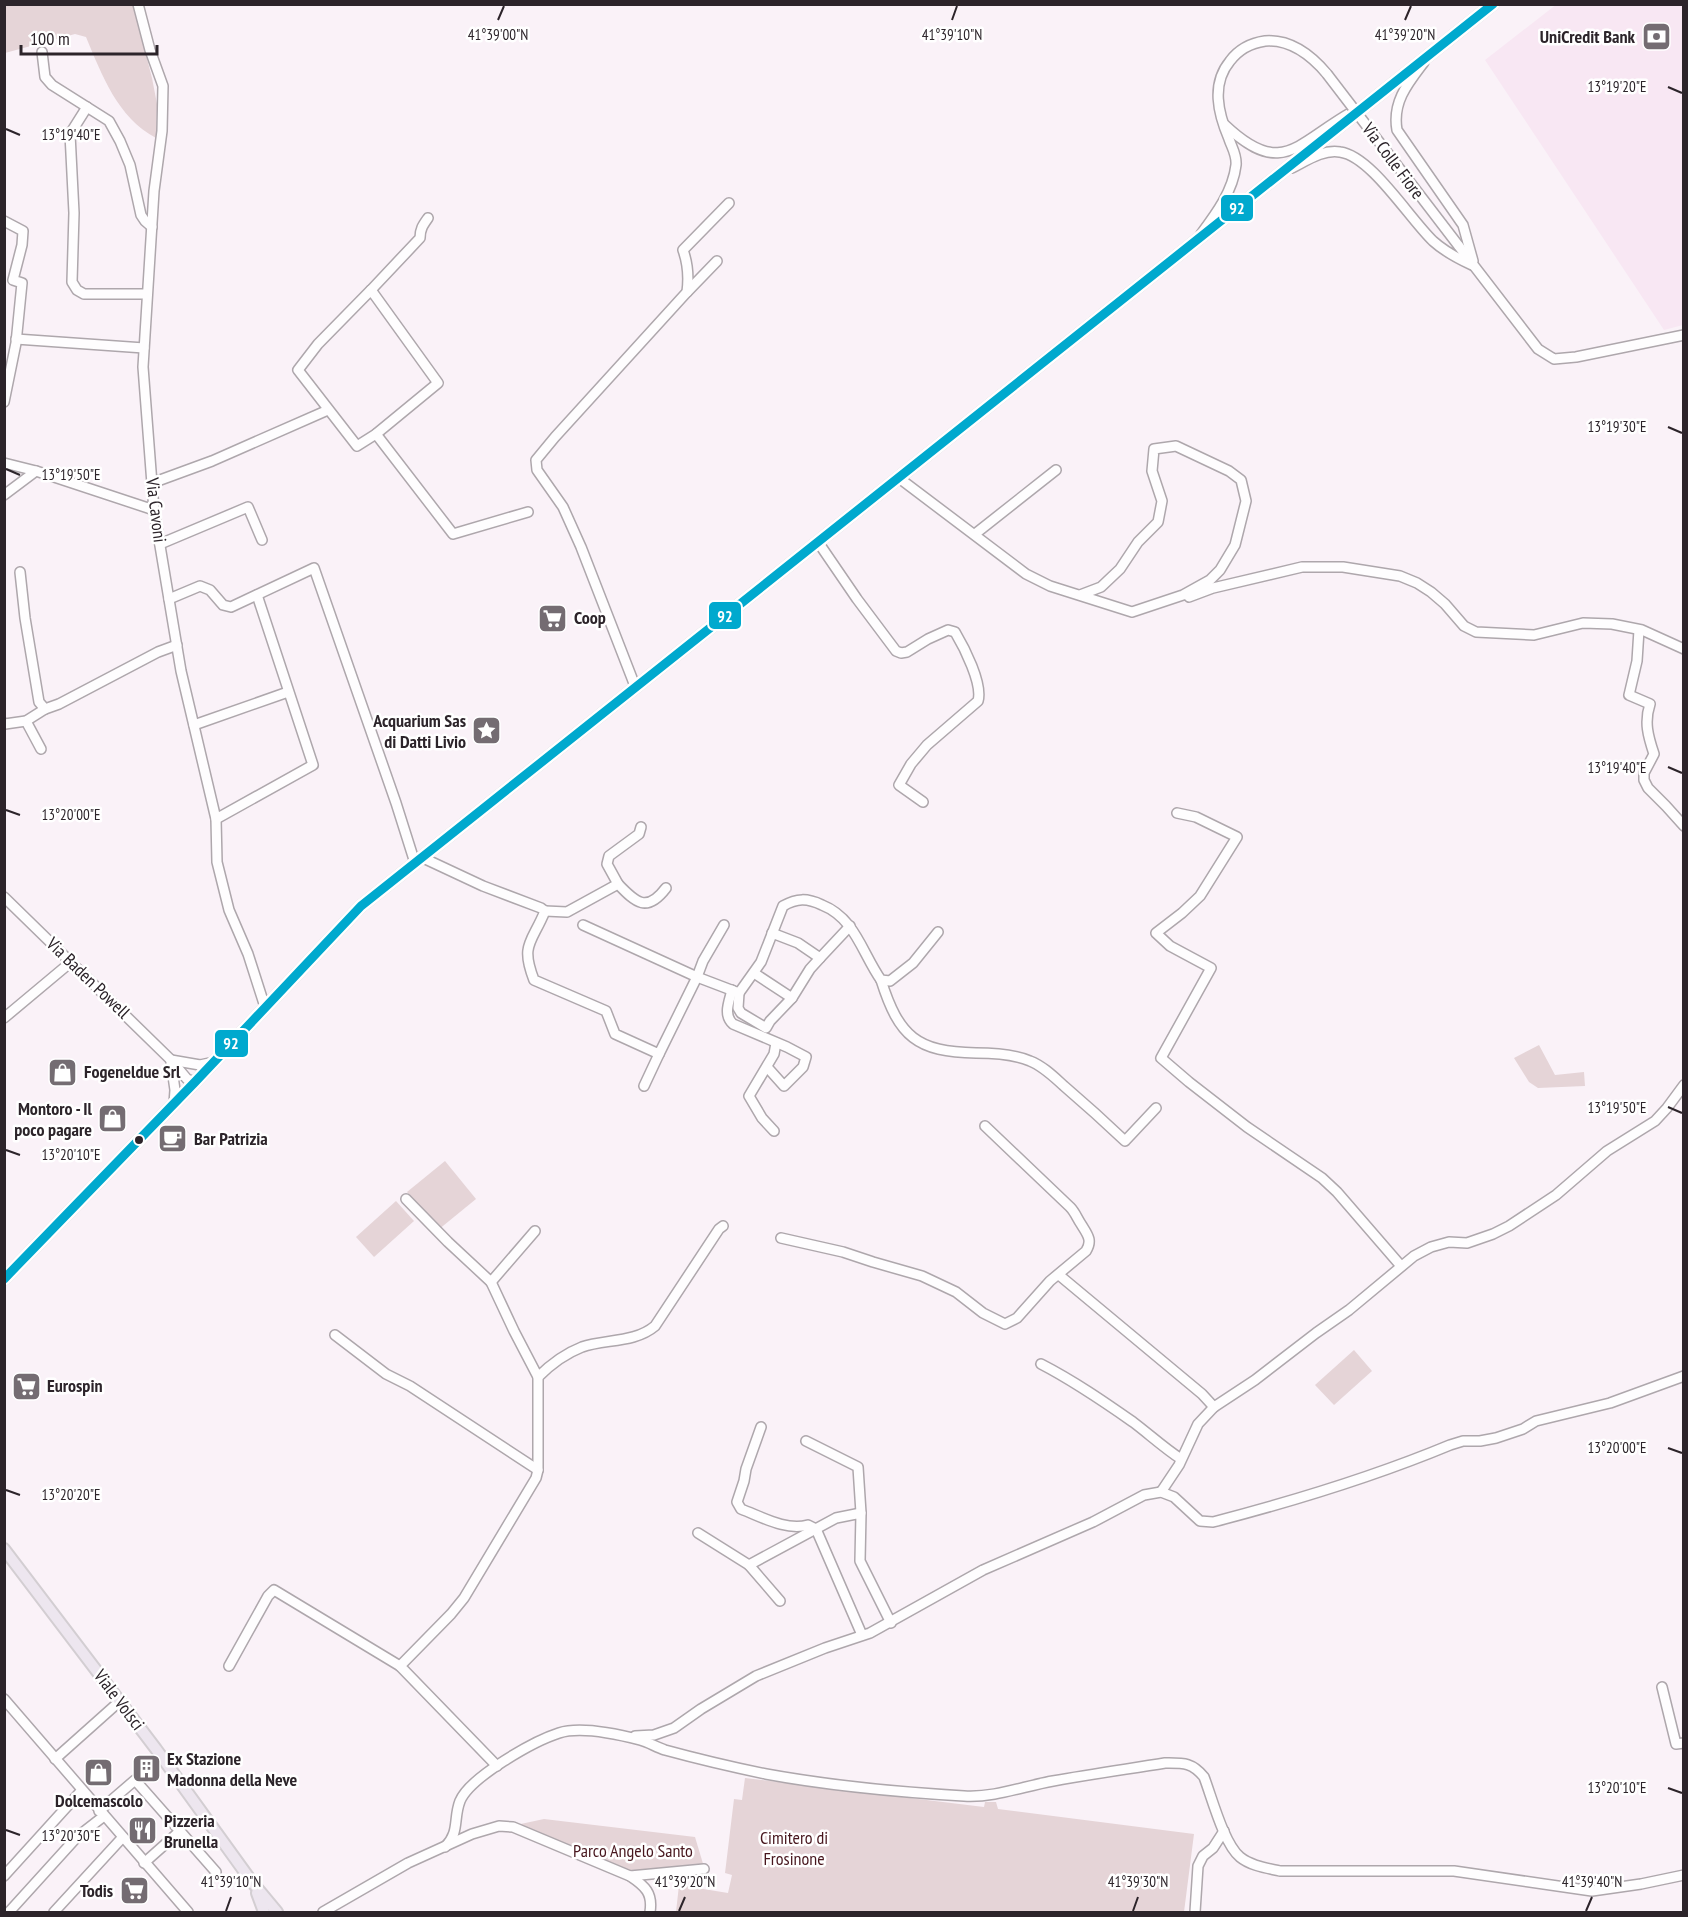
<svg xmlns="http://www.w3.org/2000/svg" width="1688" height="1917" font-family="'PT Sans Narrow',sans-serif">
	<rect width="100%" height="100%" fill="#faf2f8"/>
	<polygon fill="#f8e7f3" points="1557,4 1683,5 1683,325 1664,330 1485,60"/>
	<g fill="#e5d4d7">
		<path d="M 5,4 L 133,5 L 152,78 L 157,104 L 156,138 C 117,117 102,75 86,37 L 75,34 L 5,53 Z"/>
		<polygon points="1539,1045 1555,1075 1584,1072 1585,1086 1538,1088 1529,1082 1514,1058"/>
		<polygon points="445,1161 476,1199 438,1230 407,1192"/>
		<polygon points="396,1201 414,1221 374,1257 356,1237"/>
		<polygon points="1354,1350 1372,1371 1334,1405 1315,1385"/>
		<polygon points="745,1778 984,1807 985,1802 996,1802 998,1809 1194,1834 1184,1912 676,1912 679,1885 728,1893 732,1875 725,1873 734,1799 742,1800"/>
		<polygon points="544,1819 695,1837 704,1867 629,1873 516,1825"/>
	</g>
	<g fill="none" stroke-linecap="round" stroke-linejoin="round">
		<defs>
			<g id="minor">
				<polyline points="138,4 150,50 163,86 162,131 154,191 143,367 154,510 181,671 216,819 217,862 229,910 248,954 265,1007"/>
				<polyline points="42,52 45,77 52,85 109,121 120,141 130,165 141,215 145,221 152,227"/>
				<path d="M 1424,62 C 1408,83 1392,102 1397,130 L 1463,225 L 1473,261"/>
				<polyline points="87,107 70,134 74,213 72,282 77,290 84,294 147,294"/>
				<path d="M 1225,125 C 1282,179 1297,143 1352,112"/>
				<path d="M 1292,168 C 1306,161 1323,149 1340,152 C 1371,156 1409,218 1433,241 C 1444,251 1459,259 1472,265"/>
				<polyline points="4,221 23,231 22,245 13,280 22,283 16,343 4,402"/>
				<path d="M 1201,234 C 1216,214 1233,191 1236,165 C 1237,155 1232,148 1229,139 C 1218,113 1211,84 1230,61 C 1239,49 1251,43 1265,41 C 1291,39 1311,55 1327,74"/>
				<polyline points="1458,245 1538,349 1554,359 1576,357 1684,335"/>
				<polygon points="371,290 438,383 376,434 357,446 298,370 318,344"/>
				<path d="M 371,290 L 420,238 C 420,229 423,225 428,218"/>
				<polyline points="687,292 717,261"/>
				<polyline points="16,339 144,348"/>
				<polyline points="376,434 453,534 528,512"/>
				<polyline points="4,463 36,471"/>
				<polyline points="899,478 1026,574 1050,586 1132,612 1183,595 1210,580 1220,570 1235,545 1246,501 1241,480 1229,471 1176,446 1154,449 1152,471 1162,501 1158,522 1138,542 1120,569 1101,587 1080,595"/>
				<polyline points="152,483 212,461 328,410"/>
				<polyline points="4,495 36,471 154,510"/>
				<polyline points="975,534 1056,470"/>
				<path d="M 818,542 L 857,599 L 896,651 L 901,653 L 907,652 L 928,639 L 948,630 L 955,632 C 964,647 983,684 978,701 L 927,745 L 911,764 L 899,785 L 923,802"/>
				<polyline points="160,544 248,507 262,540"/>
				<polyline points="20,572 25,618 39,702 45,709 59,704 158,652 177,645"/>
				<polyline points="1189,597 1213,588 1302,567 1343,567 1400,576 1417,583 1431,592 1445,604 1464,626 1476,632 1534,635 1583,623 1612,624 1642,630 1684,649"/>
				<polyline points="169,599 200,586 210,590 223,605 231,607 314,568 396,803 415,863"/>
				<path d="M 1639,630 L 1637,661 L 1629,695 L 1650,704 C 1644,722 1648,736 1654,754 L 1644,773 L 1644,780 L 1648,788 L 1666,806 L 1684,826"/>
				<path d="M 635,686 L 581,547 L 563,507 L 537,470 L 536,460 L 555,437 L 687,292 C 689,277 688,264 683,250 L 729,203"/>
				<polyline points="26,721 41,749"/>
				<polyline points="4,723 5,724 26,721 45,709"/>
				<polyline points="194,725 288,692"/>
				<polyline points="1177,813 1196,817 1237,837 1200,896 1182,913 1156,933 1170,946 1211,968 1161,1058 1189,1082 1247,1127 1322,1178 1337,1192 1401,1266"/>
				<polyline points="216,819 313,765 257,595"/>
				<path d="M 421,857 L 483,886 L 541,908 L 545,911 C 532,943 520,944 534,980 L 606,1011 L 615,1034 L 659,1054 L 697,977 L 739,993 L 761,962 L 783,906 C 797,898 807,898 822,905 C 855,918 862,953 881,980 L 890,981 L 913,963 L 938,932"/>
				<polyline points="618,884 607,864 609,856 639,834 641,827"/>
				<polyline points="4,897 171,1060 187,1079 195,1082"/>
				<path d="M 545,911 L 567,912 L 618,884 C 636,903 647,913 666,888"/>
				<polyline points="583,925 697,977 703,961 724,925"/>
				<polyline points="772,933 798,943 820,958 850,926"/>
				<polyline points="754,973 792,998 810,969 820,958"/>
				<path d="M 881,980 C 899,1037 917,1052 976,1053 C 994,1053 1014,1054 1030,1061 C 1043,1066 1054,1077 1064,1086 C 1085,1104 1105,1122 1125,1141 L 1156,1108"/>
				<path d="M 732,990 C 729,1002 723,1015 733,1024 L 787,1047 L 806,1057 L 803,1067 L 784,1086 L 767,1067"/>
				<polyline points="739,993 738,1008 741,1013 766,1028 770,1021 792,998"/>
				<polyline points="4,1018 71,962"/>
				<polyline points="171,1060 200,1065 214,1062"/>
				<polyline points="171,1062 175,1090 174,1104"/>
				<polyline points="644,1086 659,1054"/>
				<polyline points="774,1131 762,1118 749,1096 774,1054 776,1043"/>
				<polyline points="406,1199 448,1242 491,1282 535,1231"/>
				<path d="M 781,1238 L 843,1252 L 873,1262 L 922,1276 L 956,1292 L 983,1313 L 1005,1324 L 1017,1318 L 1050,1281 L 1086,1251 C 1093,1240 1087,1234 1081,1224 C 1077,1218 1075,1212 1070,1207 L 985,1126"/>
				<polyline points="1059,1275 1202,1394 1214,1407"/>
				<polyline points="491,1282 514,1331 538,1377 538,1470 536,1478 464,1598 451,1614 400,1666 497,1766"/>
				<polyline points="335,1335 386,1374 410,1386 538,1470"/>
				<path d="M 1041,1364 C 1074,1381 1103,1401 1133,1422 C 1149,1434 1164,1448 1181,1459"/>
				<path d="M 538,1377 C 551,1364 564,1354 582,1347 C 605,1339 635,1343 655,1326 L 719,1229 L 723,1226"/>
				<path d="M 761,1427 L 746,1469 L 744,1481 L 737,1502 L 741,1509 C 762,1517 786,1531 808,1525 L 816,1529 L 862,1635"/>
				<polyline points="806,1441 858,1467 861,1513"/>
				<polyline points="1161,1492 1179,1465 1198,1424 1214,1407 1255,1380 1316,1333 1349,1310 1414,1256 1431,1247 1449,1242 1467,1243 1493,1234 1509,1226 1556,1195 1607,1151 1655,1121 1667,1108 1684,1085"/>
				<polyline points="698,1533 749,1565 836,1518 861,1513 860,1561 891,1623"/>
				<polyline points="749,1565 780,1601"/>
				<polyline points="229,1666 268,1596 274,1590 400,1666"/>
				<polyline points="1662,1687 1676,1744 1684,1743"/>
				<polyline points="4,1699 188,1912"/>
				<path d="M 635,1736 L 654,1735 L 674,1728 L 701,1709 L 756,1676 L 825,1648 L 870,1633 L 983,1570 L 1093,1522 L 1144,1495 L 1161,1492 L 1174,1497 L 1200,1521 L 1213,1522 C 1294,1501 1373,1477 1450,1445 L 1463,1441 L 1480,1441 L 1496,1438 L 1523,1429 L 1536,1421 L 1610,1403 L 1684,1376"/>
				<polyline points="55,1759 120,1701"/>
				<polyline points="99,1811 135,1780 216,1872"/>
				<path d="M 445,1847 C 460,1832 453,1819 460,1801 C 470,1777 534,1741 559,1733 C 581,1726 617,1734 640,1740 C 648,1742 656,1747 665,1750 C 698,1759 732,1767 766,1774 C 831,1786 898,1792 964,1796 C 994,1798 1024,1786 1053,1781 C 1091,1774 1128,1769 1165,1763 C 1183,1763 1192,1762 1204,1777 C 1212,1798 1224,1844 1240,1857 C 1251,1866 1267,1868 1280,1871 L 1454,1871 L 1592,1891 L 1641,1884 L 1684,1875"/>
				<polyline points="144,1863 180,1831"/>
				<polyline points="4,1876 82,1790"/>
				<polyline points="630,1876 704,1869"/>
				<polyline points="9,1912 77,1837 104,1816"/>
				<polyline points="54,1912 122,1838"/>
				<path d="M 323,1912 L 408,1863 L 472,1834 L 499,1826 L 513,1827 L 630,1876 C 645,1886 653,1893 650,1912"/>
				<polyline points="1195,1912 1198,1866 1203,1856 1213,1848 1224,1831"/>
			</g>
			<g id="major">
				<polyline points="4,1279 195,1082 361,906 1493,4"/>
				<polyline points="4,1549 156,1749 252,1882 277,1912"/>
				<polyline points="257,1893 264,1912"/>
			</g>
		</defs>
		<use href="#minor" stroke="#aea7ac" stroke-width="12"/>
		<use href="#major" stroke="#d3ced2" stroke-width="14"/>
		<use href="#minor" stroke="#fefdfe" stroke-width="9"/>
		<use href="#major" stroke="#ede6ef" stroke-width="10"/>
		<defs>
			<polyline id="minor-bridge" points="1327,74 1458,245"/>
		</defs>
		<use href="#minor-bridge" stroke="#aea7ac" stroke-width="12" stroke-linecap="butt"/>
		<use href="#minor-bridge" stroke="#fefdfe" stroke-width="9"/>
		<defs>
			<polyline id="bus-1" points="4,1279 195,1082 361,906 1493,4"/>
		</defs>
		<use href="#bus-1" stroke="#fff" stroke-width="14"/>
		<use href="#bus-1" stroke="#00a9ce" stroke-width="9"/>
	</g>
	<path fill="none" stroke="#2c242a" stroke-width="2" d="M 498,20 L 504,6M 952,20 L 957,6M 1405,20 L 1411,6M 1668,87 L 1682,93M 6,129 L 20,135M 1668,427 L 1682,433M 6,469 L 20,475M 1668,767 L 1682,773M 6,810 L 20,815M 1668,1107 L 1682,1113M 6,1150 L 20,1155M 1668,1448 L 1682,1453M 6,1490 L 20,1495M 1668,1788 L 1682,1793M 6,1830 L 20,1835M 226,1911 L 231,1897M 679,1911 L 685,1897M 1133,1911 L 1138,1897M 1586,1911 L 1592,1897"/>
	<defs>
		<symbol id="bank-square" viewBox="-11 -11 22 22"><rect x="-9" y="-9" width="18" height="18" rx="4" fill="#746c72" stroke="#fff"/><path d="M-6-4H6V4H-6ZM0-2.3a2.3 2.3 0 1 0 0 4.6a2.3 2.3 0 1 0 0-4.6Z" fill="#fff"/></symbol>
		<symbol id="supermarket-square" viewBox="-11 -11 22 22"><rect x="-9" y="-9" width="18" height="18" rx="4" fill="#746c72" stroke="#fff"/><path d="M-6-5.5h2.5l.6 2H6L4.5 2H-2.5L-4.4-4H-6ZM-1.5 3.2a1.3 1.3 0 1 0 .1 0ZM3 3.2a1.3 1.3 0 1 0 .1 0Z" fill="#fff"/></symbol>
		<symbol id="sight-square" viewBox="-11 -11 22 22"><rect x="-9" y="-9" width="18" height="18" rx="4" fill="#746c72" stroke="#fff"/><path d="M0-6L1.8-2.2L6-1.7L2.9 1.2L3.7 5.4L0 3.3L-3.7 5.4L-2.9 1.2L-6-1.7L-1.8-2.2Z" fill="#fff"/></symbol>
		<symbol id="shop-square" viewBox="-11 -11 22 22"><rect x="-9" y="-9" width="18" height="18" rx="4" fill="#746c72" stroke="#fff"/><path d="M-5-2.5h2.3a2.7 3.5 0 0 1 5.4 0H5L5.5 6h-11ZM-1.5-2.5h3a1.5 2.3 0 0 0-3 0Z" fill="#fff"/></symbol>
		<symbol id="cafe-square" viewBox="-11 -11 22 22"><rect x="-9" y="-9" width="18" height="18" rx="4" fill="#746c72" stroke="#fff"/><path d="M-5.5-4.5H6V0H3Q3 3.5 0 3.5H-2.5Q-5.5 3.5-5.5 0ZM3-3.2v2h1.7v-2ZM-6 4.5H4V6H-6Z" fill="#fff"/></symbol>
		<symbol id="building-square" viewBox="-11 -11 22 22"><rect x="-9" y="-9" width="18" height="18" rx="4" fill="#746c72" stroke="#fff"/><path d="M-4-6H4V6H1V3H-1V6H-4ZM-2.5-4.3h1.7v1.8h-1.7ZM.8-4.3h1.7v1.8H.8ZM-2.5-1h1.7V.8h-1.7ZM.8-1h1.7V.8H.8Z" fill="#fff"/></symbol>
		<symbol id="restaurant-square" viewBox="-11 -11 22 22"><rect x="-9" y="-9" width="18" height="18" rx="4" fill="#746c72" stroke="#fff"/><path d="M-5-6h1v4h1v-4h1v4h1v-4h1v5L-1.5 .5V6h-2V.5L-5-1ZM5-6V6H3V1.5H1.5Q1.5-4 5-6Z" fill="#fff"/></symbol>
	</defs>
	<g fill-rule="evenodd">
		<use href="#bank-square" x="1640" y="20" width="33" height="33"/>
		<use href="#supermarket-square" x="536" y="602" width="33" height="33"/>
		<use href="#sight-square" x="470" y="714" width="33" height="33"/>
		<use href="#shop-square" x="46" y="1056" width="33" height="33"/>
		<use href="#shop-square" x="96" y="1102" width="33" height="33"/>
		<use href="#cafe-square" x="156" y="1122" width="33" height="33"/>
		<use href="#supermarket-square" x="10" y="1370" width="33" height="33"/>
		<use href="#building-square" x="130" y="1752" width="33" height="33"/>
		<use href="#shop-square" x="82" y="1756" width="33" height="33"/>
		<use href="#restaurant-square" x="126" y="1814" width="33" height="33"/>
		<use href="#supermarket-square" x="118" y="1874" width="33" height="33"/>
	</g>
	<circle fill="#2c242a" stroke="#fff" stroke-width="2" cx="139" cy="1140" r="5"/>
	<g text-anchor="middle" stroke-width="5" stroke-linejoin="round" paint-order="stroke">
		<g font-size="18" font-weight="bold" fill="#2c242a" stroke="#fff" text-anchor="start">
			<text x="1635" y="43" text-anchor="end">UniCredit Bank</text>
			<text x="574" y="624">Coop</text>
			<text x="466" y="727" text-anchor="end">Acquarium Sas<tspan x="466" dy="21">di Datti Livio</tspan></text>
			<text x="84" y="1078">Fogeneldue Srl</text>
			<text x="92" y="1115" text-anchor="end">Montoro - Il<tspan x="92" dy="21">poco pagare</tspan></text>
			<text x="194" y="1145">Bar Patrizia</text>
			<text x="47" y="1392">Eurospin</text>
			<text x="167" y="1765">Ex Stazione<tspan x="167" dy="21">Madonna della Neve</tspan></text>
			<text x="99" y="1807" text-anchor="middle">Dolcemascolo</text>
			<text x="164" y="1827">Pizzeria<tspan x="164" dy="21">Brunella</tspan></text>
			<text x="113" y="1897" text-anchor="end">Todis</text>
		</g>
		<g font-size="18" fill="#2c242a" stroke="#fff">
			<text transform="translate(1393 161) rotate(53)" y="6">Via Colle Fiore</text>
			<text transform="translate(156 510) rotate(83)" y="6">Via Cavoni</text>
			<text transform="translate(88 978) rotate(44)" y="6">Via Baden Powell</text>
			<text transform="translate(119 1700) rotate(53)" y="6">Viale Volsci</text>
		</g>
		<g font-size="18" fill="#47161d" stroke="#fff">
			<text x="794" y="1844">Cimitero di<tspan x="794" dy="21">Frosinone</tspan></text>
			<text x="633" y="1857">Parco Angelo Santo</text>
		</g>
	</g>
	<g font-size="15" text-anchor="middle" fill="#2c242a" stroke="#fff" stroke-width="5" stroke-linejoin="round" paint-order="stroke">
		<text x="498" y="40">41°39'00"N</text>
		<text x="952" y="40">41°39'10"N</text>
		<text x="1405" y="40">41°39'20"N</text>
		<text x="1617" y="92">13°19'20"E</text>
		<text x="71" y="140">13°19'40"E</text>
		<text x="1617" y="432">13°19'30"E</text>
		<text x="71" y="480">13°19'50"E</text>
		<text x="1617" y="773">13°19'40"E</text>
		<text x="71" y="820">13°20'00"E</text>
		<text x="1617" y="1113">13°19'50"E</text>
		<text x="71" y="1160">13°20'10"E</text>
		<text x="1617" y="1453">13°20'00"E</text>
		<text x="71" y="1500">13°20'20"E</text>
		<text x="1617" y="1793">13°20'10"E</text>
		<text x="71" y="1841">13°20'30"E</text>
		<text x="231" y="1887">41°39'10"N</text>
		<text x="685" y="1887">41°39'20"N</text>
		<text x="1138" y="1887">41°39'30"N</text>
		<text x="1592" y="1887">41°39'40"N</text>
	</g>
	<g stroke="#fff" stroke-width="2">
		<rect x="1220" y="194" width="34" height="28" rx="6" fill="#00a9ce"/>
		<rect x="708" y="601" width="34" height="29" rx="6" fill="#00a9ce"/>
		<rect x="214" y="1029" width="35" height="29" rx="6" fill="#00a9ce"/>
	</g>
	<g font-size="16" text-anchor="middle" font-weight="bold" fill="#fff">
		<text x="1237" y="214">92</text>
		<text x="725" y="622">92</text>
		<text x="231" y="1049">92</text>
	</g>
	<rect width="1688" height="1917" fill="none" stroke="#2c242a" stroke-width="12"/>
	<path d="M21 45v9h136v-9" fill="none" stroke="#2c242a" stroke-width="3"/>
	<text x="30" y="45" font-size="18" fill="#2c242a" stroke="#ffffff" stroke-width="4.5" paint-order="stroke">100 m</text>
</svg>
